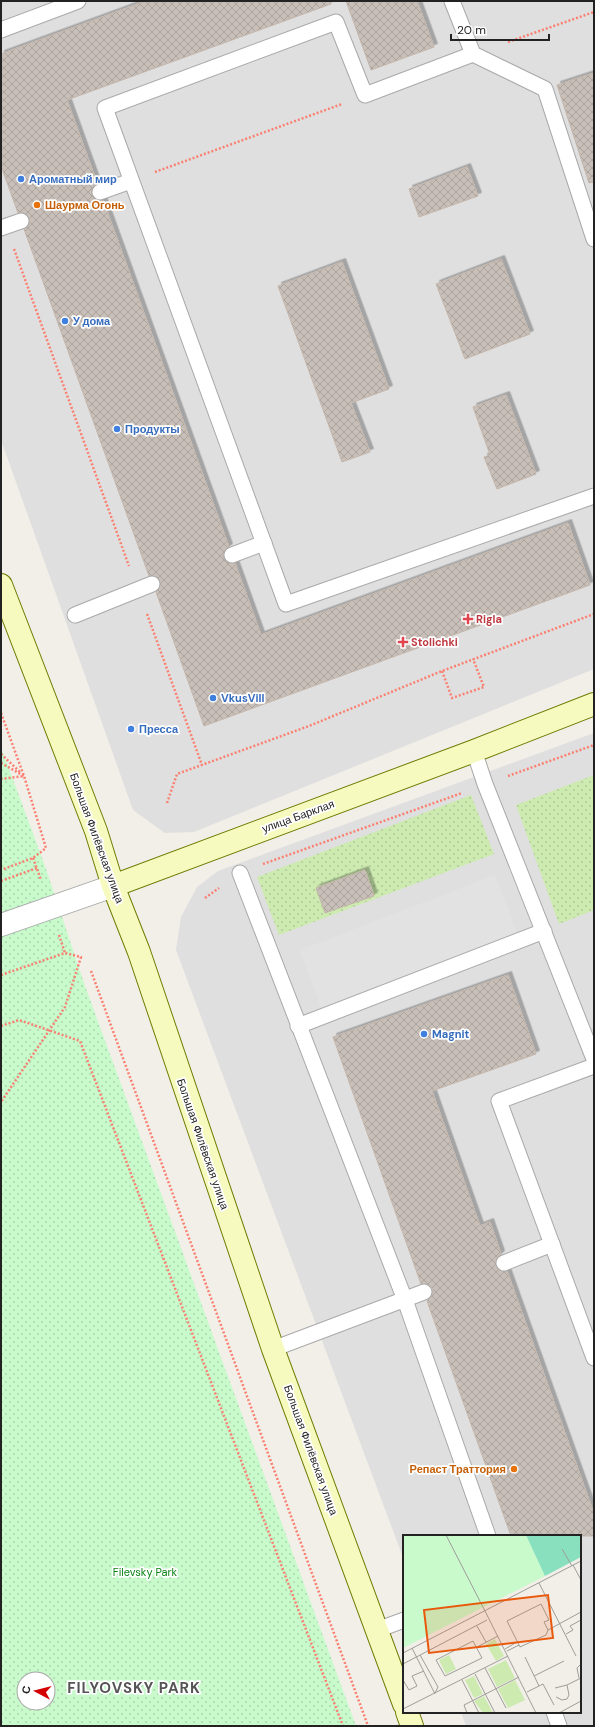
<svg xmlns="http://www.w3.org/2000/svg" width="595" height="1727" font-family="'DM Sans',sans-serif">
	<defs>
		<pattern id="grass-dots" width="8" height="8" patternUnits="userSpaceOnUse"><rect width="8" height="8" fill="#cdebb0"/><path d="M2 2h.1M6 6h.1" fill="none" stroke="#b0c997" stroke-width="1.8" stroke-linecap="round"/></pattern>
		<pattern id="park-dots" width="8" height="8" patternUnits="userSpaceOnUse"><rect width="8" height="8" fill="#c8facc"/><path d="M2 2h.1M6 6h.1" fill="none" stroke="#acd6af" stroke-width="1.8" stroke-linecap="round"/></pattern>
		<pattern id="building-cross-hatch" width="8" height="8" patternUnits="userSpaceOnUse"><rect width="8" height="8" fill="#c7bfb8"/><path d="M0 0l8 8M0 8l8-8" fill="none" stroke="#aba49e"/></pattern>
		<filter id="shadow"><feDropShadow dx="3.5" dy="-3.5" stdDeviation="0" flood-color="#0004"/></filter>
	</defs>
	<rect width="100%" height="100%" fill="#f2efe9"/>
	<g fill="#e0dfdf">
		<polygon points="1,1 594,1 594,669 194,832 165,833 133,810 1,440"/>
		<polygon points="594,733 594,1726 466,1726 461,1712 580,1712 580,1536 404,1536 404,1560 176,950 181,917 197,887 218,871"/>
	</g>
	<g fill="url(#grass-dots)">
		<polygon points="594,775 594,910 559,924 516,805"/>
		<polygon points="471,795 494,854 279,935 257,877"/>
	</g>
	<path fill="url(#park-dots)" fill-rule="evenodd" d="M 1,747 L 45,866 L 85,986 L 356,1726 L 1,1726 ZM 24,1679 L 48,1679 L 48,1703 L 24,1703 Z"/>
	<polygon fill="#e2e2e2" points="495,875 520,941 324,1016 300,950"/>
	<g fill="url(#building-cross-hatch)" stroke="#c4b6ab" filter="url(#shadow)">
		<polygon points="146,1 331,1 331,4 67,100 97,183 91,190 92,195 98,201 103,200 229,547 225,550 223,558 227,562 235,563 261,635 568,523 590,585 204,726 156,592 159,589 160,581 157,577 149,576 24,229 30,223 29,218 23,212 18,213 1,166 1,54"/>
		<polygon points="346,1 417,1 434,47 371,70"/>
		<polygon points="594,73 594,182 589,183 557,85"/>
		<polygon points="467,167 478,196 419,217 409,189"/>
		<polygon points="501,259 530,334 465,359 436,284"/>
		<polygon points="342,262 389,389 351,403 370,452 342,462 278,286"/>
		<polygon points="506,395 536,474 497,489 484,457 490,455 473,407"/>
		<polygon points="365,870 374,896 325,913 316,888"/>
		<polygon points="508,975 536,1054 432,1091 480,1226 490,1222 501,1254 497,1258 496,1266 499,1270 507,1271 594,1514 594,1536 511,1536 427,1301 431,1297 433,1289 429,1285 421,1284 333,1037"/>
	</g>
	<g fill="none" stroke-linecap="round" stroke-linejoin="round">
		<defs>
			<g id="service">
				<polyline points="452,1 473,54 545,89 594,239"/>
				<polyline points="1,30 78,1"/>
				<polyline points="473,54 365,95 336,22 105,108 286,604 594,496"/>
				<polyline points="100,192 131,181"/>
				<polyline points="1,228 21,221"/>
				<polyline points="232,555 264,543"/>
				<polyline points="75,615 152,584"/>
				<polyline points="474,751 485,784 594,1059"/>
				<polyline points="240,873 405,1300 488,1536"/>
				<polyline points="298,1026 544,931"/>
				<polyline points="594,1066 499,1101 594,1358"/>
				<polyline points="504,1263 552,1244"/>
				<polyline points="273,1349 424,1292"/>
				<polyline points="377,1630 404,1620"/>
				<polyline points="554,1712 559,1726"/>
			</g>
			<polyline id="tertiary" points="1,925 113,886"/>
			<g id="secondary">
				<polyline points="1,585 96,831 113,886 139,952 273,1349 404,1704"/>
				<polyline points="113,886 474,751 594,704"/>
				<polyline points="407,1712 412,1726"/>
			</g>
		</defs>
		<use href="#service" stroke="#a9a9a9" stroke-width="17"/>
		<use href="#tertiary" stroke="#a9a9a9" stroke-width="24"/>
		<use href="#secondary" stroke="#707d05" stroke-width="24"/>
		<g stroke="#fa8072" stroke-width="2.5" stroke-dasharray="2 2" stroke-linecap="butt">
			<polyline points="508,42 594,12"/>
			<polyline points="155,172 342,104"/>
			<polyline points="14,249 129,566"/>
			<polyline points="147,614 202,765"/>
			<polyline points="442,671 452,698 484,687 473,659"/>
			<polyline points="1,713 24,776 46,848 33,858 1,870"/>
			<polyline points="1,754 21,773"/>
			<polyline points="1,763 24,776 1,779"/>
			<polyline points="508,776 594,745"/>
			<polyline points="167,803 177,774 309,726 442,671 594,614"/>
			<polyline points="33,858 41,880"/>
			<polyline points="263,864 462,793"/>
			<polyline points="1,881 37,868"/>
			<polyline points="205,898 219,888"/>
			<polyline points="59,935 65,953"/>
			<polyline points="91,971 368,1726"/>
			<polyline points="1,975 65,953 81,957 65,1007 1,1102"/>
			<polyline points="1,1026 19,1020 80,1041 343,1726"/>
		</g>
		<use href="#service" stroke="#fff" stroke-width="15"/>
		<use href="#tertiary" stroke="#fff" stroke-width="22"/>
		<use href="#secondary" stroke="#f7fabf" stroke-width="22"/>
	</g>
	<g fill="#3f7fe0" stroke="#fff" stroke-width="1.5">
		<circle cx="21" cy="179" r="4"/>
		<circle cx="65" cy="321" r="4"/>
		<circle cx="117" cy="429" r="4"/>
		<circle cx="213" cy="698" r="4"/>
		<circle cx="131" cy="729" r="4"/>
		<circle cx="424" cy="1034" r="4"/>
	</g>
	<g fill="#e8710a" stroke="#fff" stroke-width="1.5">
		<circle cx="37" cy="205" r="4"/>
		<circle cx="514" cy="1469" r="4"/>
	</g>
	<g fill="#e0444e" stroke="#fff" stroke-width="1.5">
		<path d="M466 613h4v4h4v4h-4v4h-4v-4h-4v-4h4z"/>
		<path d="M401 636h4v4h4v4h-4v4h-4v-4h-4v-4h4z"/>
	</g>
	<g text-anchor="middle" stroke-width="3.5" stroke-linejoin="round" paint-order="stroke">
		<g font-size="11" font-weight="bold" fill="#366cbe" stroke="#fff" text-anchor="start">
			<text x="29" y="183">Ароматный мир</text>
			<text x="73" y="325">У дома</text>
			<text x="125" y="433">Продукты</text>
			<text x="221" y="702">VkusVill</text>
			<text x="139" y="733">Пресса</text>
			<text x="432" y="1038">Magnit</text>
		</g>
		<g font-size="11" font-weight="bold" fill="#c56008" stroke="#fff" text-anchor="start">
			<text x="45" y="209">Шаурма Огонь</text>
			<text x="506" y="1473" text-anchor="end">Репаст Траттория</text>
		</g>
		<g font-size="11" font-weight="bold" fill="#be3a42" stroke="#fff" text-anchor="start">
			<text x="476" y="623">Rigla</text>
			<text x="411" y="646">Stolichki</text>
		</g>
		<g font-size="11" fill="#222" stroke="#fff">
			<text transform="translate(298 816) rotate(-20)" y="4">улица Барклая</text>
			<text transform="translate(97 838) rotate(70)" y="4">Большая Филёвская улица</text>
			<text transform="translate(203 1144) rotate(71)" y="4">Большая Филёвская улица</text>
			<text transform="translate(311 1450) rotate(70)" y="4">Большая Филёвская улица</text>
		</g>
		<g font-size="11" fill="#0c8416" stroke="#fff">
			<text x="145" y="1576">Filevsky Park</text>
		</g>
		<g font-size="15" font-weight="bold" letter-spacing="1" fill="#555" stroke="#fff">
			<text x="134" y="1693">FILYOVSKY PARK</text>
		</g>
	</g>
	<g transform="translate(403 1535)">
		<rect width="178" height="178" fill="#f2efe9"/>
		<path d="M 92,104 L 101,121 L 93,126 L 83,109 ZM 46,120 L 53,134 L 43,139 L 36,125 ZM 103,125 L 112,143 L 94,152 L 85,134 ZM 71,141 L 80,159 L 71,163 L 62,145 ZM 112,145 L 122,165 L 105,173 L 95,154 ZM 81,161 L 90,178 L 80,178 L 71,166 Z" fill="#cdebb0"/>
		<path d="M 0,0 L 123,0 L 142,41 L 0,113 Z" fill="#c8facc"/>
		<path d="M 123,0 L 178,0 L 178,22 L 142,41 Z" fill="#88e0be"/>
		<path fill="none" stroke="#9f9d99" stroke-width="1" d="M 43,0 L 82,76M 159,14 L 169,31M 170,30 L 178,45M 136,48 L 173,121M 82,76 L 133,178M 74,91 L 83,107M 145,95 L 141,87 L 146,85 L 138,69 L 104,86 L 117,112 L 143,100 L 145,95 L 178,77M 163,99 L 170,95 L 167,91 L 178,85M 70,106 L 79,123 L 42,141 L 33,125 ZM 74,112 L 95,101M 9,113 L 32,159M 102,114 L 114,107M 104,116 L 116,110M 0,118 L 178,26M 17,120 L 35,152 L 32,158M 122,122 L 136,151M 0,129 L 84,85M 82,133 L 103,173M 72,139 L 92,178M 131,141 L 161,126M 176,143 L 174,133 L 178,129M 0,145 L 6,155 L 14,151 L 9,141 L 21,136M 59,145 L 76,178M 152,153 L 164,150 L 178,143M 124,157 L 140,149 L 151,170M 153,162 L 159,165 L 164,164 L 166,160 L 164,150M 0,174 L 105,121M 64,178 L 61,170 L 116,142M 156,178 L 178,166"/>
		<path fill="#e8590c" fill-opacity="0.15" stroke="#e8590c" stroke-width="2" d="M 145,60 L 150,103 L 26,118 L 21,75 Z"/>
		<rect width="178" height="178" fill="none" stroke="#222" stroke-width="2"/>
	</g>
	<rect width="595" height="1727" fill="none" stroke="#222222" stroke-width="4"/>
	<g transform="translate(36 1691) rotate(277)"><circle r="19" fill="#ffffff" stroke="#a7a7a7"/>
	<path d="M0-3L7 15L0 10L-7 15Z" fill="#d40000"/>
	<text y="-6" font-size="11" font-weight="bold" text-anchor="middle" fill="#222222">С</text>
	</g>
	<path d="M451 34v6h98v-6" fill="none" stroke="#222222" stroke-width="2"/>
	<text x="457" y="34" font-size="12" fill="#222222" stroke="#ffffff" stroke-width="3" paint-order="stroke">20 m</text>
</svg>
